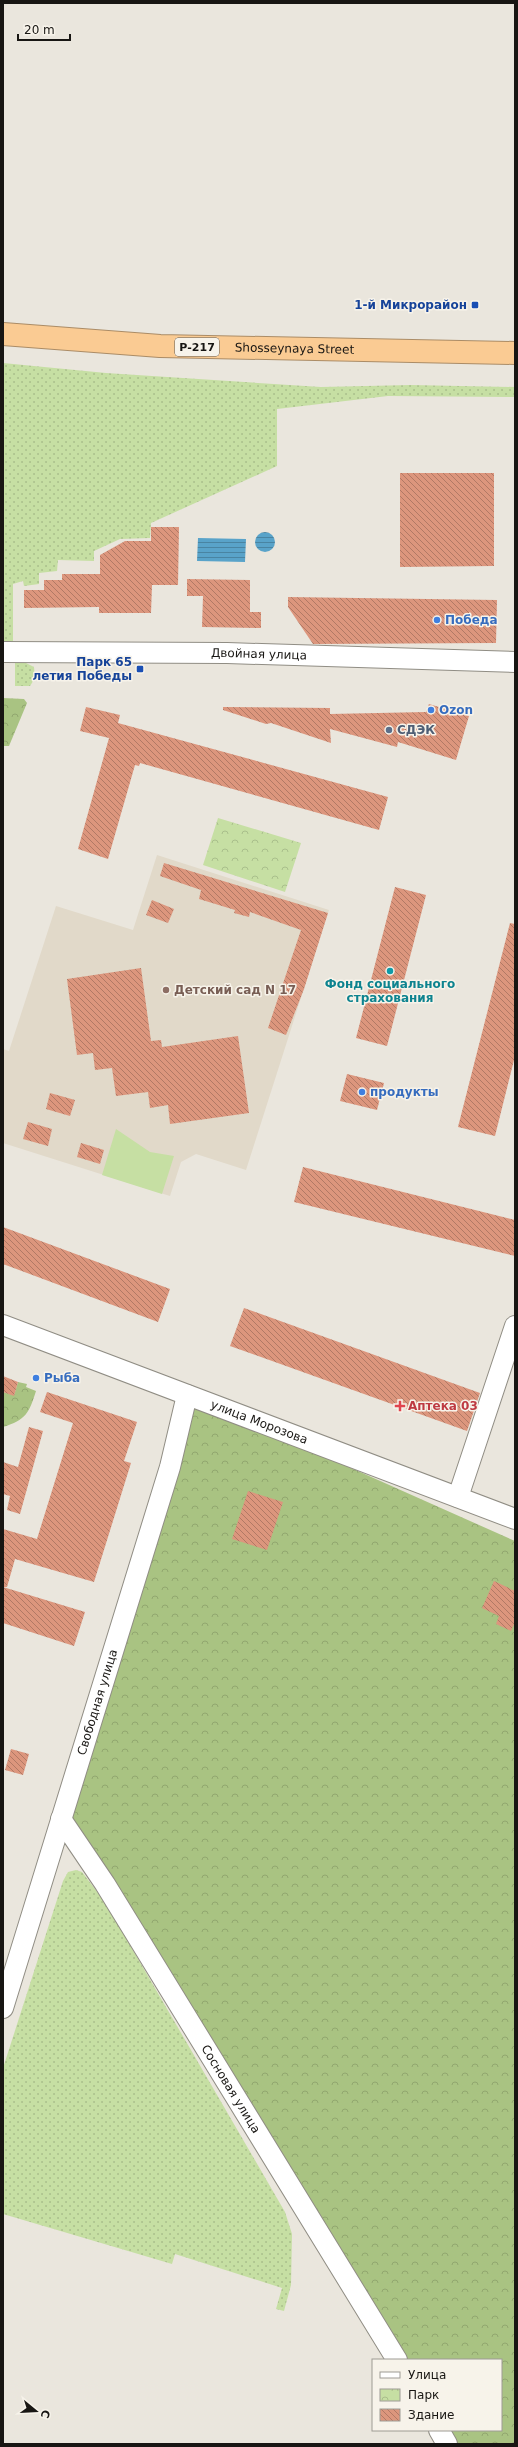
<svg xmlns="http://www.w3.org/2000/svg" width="518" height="2447" font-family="'DejaVu Sans',sans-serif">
	<defs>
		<pattern id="grass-dots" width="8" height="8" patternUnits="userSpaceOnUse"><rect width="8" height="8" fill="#c6dfa3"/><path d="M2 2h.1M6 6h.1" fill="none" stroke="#a9bf8b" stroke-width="1.8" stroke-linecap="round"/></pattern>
		<pattern id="forest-crowns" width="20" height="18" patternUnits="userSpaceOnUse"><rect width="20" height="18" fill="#a9c382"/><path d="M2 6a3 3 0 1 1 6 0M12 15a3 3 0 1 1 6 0" fill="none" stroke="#91a76f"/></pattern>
		<pattern id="park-crowns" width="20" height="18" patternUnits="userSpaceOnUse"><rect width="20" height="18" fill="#c6dfa3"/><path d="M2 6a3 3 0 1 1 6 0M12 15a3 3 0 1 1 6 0" fill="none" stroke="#a9bf8b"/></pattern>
		<pattern id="water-rules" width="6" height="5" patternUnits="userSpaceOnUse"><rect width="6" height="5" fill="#59a3c9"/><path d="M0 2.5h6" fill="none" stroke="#4984a2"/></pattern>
		<pattern id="building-back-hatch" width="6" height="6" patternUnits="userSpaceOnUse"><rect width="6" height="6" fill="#dc967d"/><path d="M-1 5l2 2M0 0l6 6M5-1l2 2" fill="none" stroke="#b17965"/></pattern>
	</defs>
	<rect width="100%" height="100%" fill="#eae6dd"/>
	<polygon fill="#e1d9c9" points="157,855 329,910 246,1170 196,1154 181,1162 170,1196 3,1143 3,1049 9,1051 56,906 133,930"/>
	<g fill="url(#grass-dots)">
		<polygon points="3,363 106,373 321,387 411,385 515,387 515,397 388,396 277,409 277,466 151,523 150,538 120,539 94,551 94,561 58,560 57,571 39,573 39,584 24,586 23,581 13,584 13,642 3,642"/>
		<polygon points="15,663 26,663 34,667 35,678 30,686 15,686"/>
		<polygon points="76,1870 82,1872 105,1902 285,2212 292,2234 291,2285 284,2311 276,2309 282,2288 175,2254 172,2264 3,2214 3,2068 63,1881 68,1872"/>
	</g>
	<g fill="url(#forest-crowns)">
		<polygon points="3,698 24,699 27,703 9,746 3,746"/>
		<path d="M 18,1382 L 27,1384 L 26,1387 L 36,1391 C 29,1413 26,1420 3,1427 L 3,1392 L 14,1395 Z"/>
		<polygon points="187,1395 515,1541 515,2444 452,2444 443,2430 501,2430 501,2360 397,2360 61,1819"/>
	</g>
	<polygon fill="url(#park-crowns)" points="218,818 301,843 285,892 203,865"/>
	<polygon fill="#c6dfa3" points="116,1129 150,1152 174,1156 162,1194 102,1175"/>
	<g fill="url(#water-rules)">
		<circle cx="265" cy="542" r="10"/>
		<polygon points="198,538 246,539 245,562 197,561"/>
	</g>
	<g fill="url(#building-back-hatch)">
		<polygon points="400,473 494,473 494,566 400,567"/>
		<polygon points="151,527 179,527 178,585 152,585 151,613 99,613 99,607 24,608 24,590 44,590 44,580 62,580 62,574 100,574 100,555 125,541 151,541"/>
		<polygon points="187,579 250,580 250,612 261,612 261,628 202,627 203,596 187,596"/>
		<polygon points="288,597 497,600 496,643 313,644 288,607"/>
		<polygon points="429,704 469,716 456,760 398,742 397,747 330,729 331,743 271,723 266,724 223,710 223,707 330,708 330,714 426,712"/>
		<polygon points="86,707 120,715 118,723 388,797 379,830 140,763 139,766 135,765 108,859 78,849 109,738 80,731"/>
		<polygon points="164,863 328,913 304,989 286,1035 268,1028 301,930 250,912 249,917 234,913 235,910 199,899 201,890 160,876"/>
		<polygon points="395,887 426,895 387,1046 356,1038"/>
		<polygon points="152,900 174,909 168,923 146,915"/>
		<polygon points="510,923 515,924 515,1056 495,1136 458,1127"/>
		<polygon points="141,968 151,1041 161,1040 162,1047 238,1036 249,1113 170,1124 168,1105 150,1108 148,1092 116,1096 112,1068 95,1070 93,1053 77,1055 67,979"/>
		<polygon points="347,1074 384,1083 377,1110 340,1101"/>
		<polygon points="50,1093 75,1100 70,1116 46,1109"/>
		<polygon points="28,1122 52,1129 48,1146 23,1139"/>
		<polygon points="81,1143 104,1150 100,1164 77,1157"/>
		<polygon points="303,1167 515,1220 515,1256 294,1202"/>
		<polygon points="3,1227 170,1289 158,1322 3,1264"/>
		<polygon points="244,1308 480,1393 467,1431 230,1346"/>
		<polygon points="3,1376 18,1382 14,1396 3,1392"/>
		<polygon points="47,1392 137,1422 124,1461 131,1463 94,1582 15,1559 7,1587 3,1587 3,1529 37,1539 73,1423 40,1412"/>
		<polygon points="29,1427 43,1431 20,1514 7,1510 10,1496 3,1494 3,1462 18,1467"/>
		<polygon points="248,1491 283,1502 267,1550 232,1539"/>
		<polygon points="494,1581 515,1591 515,1622 511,1631 496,1624 499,1616 482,1608"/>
		<polygon points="3,1587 85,1612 74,1646 3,1623"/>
		<polygon points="11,1749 29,1754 23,1775 5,1770"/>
	</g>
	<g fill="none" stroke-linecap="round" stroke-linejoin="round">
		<defs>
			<g id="minor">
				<path id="s1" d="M 3,652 L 227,653 L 515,662"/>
				<path id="s2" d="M 3,1325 L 515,1519"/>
				<polyline points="458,1497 515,1326"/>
				<path id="s3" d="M 61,1819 L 105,1884 L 397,2360"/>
				<path id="s4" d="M 3,2008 L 170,1467 L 187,1395"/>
				<polyline points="439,2430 447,2444"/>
			</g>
			<g id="highway">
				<path id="s5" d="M 3,334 L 160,346 L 515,353"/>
			</g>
		</defs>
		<use href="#minor" stroke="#908d84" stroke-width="22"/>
		<use href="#highway" stroke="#ab8c66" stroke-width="24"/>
		<use href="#minor" stroke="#fff" stroke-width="20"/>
		<use href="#highway" stroke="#facb93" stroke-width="22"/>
	</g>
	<g fill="#1a4fb4" stroke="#f7f3ea" stroke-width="1.5">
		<rect x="471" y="301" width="8" height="8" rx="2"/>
		<rect x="136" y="665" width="8" height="8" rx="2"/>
	</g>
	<g fill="#3f7fe0" stroke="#f7f3ea" stroke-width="1.5">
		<circle cx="437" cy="620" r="4"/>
		<circle cx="431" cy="710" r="4"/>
		<circle cx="362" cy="1092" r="4"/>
		<circle cx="36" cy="1378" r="4"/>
	</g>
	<circle fill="#5c6f8a" stroke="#f7f3ea" stroke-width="1.5" cx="389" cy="730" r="4"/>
	<circle fill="#0f9aa8" stroke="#f7f3ea" stroke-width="1.5" cx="390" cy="971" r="4"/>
	<circle fill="#8d6e63" stroke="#f7f3ea" stroke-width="1.5" cx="166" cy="990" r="4"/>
	<path fill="#e0444e" stroke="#f7f3ea" stroke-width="1.5" d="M398 1400h4v4h4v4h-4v4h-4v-4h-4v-4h4z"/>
	<g text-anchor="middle" stroke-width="3" stroke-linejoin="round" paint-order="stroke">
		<rect fill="#f7f3ea" stroke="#5b5854" stroke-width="1" x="175" y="338" width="44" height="18" rx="3"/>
		<g font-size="11" font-weight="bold" fill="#181613">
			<text x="197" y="351">Р-217</text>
		</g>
		<g font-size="12" font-weight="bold" fill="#164399" stroke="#f7f3ea" text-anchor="end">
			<text x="467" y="309">1-й Микрорайон</text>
			<text x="132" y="666">Парк 65<tspan x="132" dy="14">летия Победы</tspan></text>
		</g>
		<g font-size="12" fill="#181613" stroke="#f7f3ea">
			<text dy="4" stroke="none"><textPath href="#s5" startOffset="292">Shosseynaya Street</textPath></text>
			<text dy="4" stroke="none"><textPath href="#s1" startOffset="256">Двойная улица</textPath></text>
			<text dy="4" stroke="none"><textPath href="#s2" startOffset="274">улица Морозова</textPath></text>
			<text dy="4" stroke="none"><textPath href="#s4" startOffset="320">Свободная улица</textPath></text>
			<text dy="4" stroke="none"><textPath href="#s3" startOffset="319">Сосновая улица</textPath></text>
		</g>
		<g font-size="12" font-weight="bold" fill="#366cbe" stroke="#f7f3ea" text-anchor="start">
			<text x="445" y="624">Победа</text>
			<text x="439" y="714">Ozon</text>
			<text x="370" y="1096">продукты</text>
			<text x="44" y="1382">Рыба</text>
		</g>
		<g font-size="12" font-weight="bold" fill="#4e5e75" stroke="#f7f3ea" text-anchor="start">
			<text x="397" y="734">СДЭК</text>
		</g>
		<g font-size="12" font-weight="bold" fill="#0d838f" stroke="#f7f3ea">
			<text x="390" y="988">Фонд социального<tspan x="390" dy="14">страхования</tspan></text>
		</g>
		<g font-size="12" font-weight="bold" fill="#785e54" stroke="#f7f3ea" text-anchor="start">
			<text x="174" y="994">Детский сад N 17</text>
		</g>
		<g font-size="12" font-weight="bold" fill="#be3a42" stroke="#f7f3ea" text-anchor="start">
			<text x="408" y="1410">Аптека 03</text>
		</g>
	</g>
	<rect width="518" height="2447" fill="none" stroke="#181613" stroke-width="8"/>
	<rect x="372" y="2359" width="130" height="72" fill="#f7f3ea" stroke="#9e9b94"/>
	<rect x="380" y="2372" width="20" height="6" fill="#ffffff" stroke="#9e9b94"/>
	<text x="408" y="2379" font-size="12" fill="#181613">Улица</text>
	<rect x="380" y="2389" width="20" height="12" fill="url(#park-crowns)" stroke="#9e9b94"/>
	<text x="408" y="2399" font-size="12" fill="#181613">Парк</text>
	<rect x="380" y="2409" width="20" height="12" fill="url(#building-back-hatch)" stroke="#9e9b94"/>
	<text x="408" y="2419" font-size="12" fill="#181613">Здание</text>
	<g transform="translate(36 2411) rotate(108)" stroke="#f7f3ea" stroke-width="3" paint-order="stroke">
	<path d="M0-3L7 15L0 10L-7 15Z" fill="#181613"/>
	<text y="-6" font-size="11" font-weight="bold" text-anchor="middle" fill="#181613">С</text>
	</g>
	<path d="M18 34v6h52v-6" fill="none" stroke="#181613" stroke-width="2"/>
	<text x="24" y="34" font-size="12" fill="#181613" stroke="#f7f3ea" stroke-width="3" paint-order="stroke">20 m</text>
</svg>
